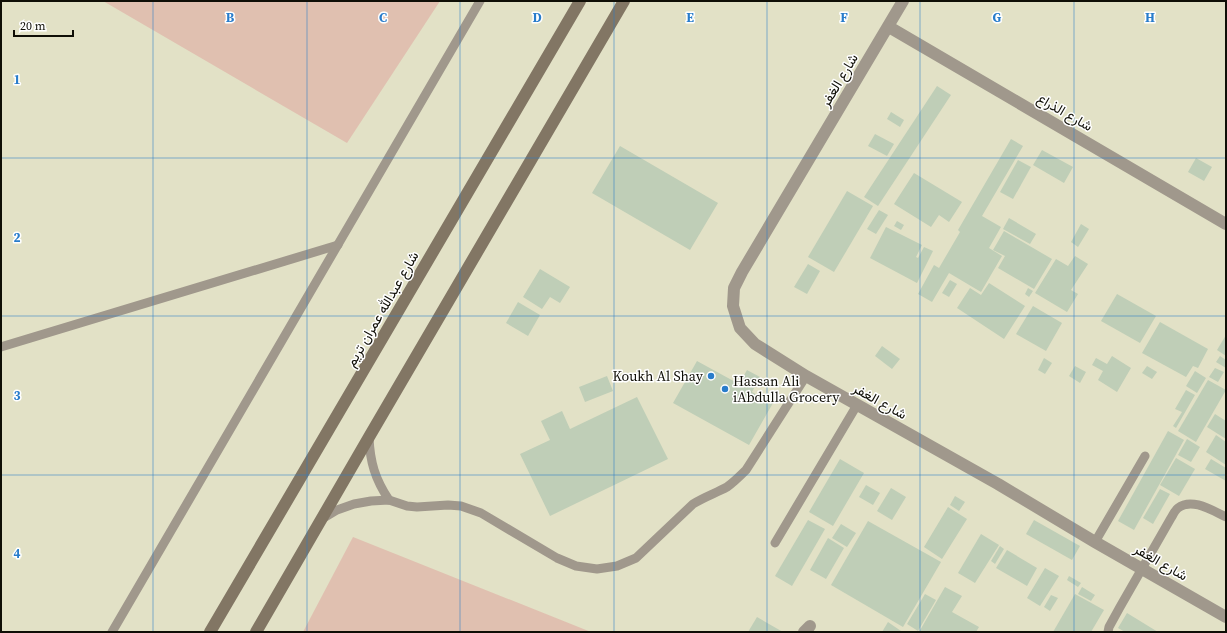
<svg xmlns="http://www.w3.org/2000/svg" width="1227" height="633" font-family="'Source Serif 4',Vazirmatn,serif">
	<rect width="100%" height="100%" fill="#e2e1c6"/>
	<g fill="#e0c0b0">
		<polygon points="103,1 440,1 347,143"/>
		<polygon points="353,537 591,632 303,632"/>
	</g>
	<g fill="#bfceb7">
		<polygon points="937,86 951,95 878,206 864,197"/>
		<polygon points="891,112 904,120 900,127 887,119"/>
		<polygon points="875,134 894,144 887,156 868,146"/>
		<polygon points="1011,139 1023,146 982,216 1001,227 989,248 1002,256 981,292 949,273 932,302 918,294 934,265 939,268 960,232 958,230"/>
		<polygon points="620,146 718,203 690,250 592,193"/>
		<polygon points="1042,150 1073,167 1064,183 1033,165"/>
		<polygon points="1196,158 1212,167 1204,181 1188,172"/>
		<polygon points="1018,160 1031,167 1013,199 1000,192"/>
		<polygon points="914,173 962,202 949,222 939,215 931,227 894,204"/>
		<polygon points="847,191 873,206 834,272 808,257"/>
		<polygon points="879,210 888,215 876,234 867,229"/>
		<polygon points="1009,218 1036,234 1030,244 1003,229"/>
		<polygon points="897,221 904,225 901,230 894,226"/>
		<polygon points="1081,224 1089,229 1078,247 1071,242"/>
		<polygon points="886,227 922,245 916,257 918,258 924,247 933,251 917,283 870,258"/>
		<polygon points="1004,231 1052,259 1034,289 998,268 1005,256 993,250"/>
		<polygon points="1075,256 1088,264 1071,290 1078,294 1067,312 1035,293 1056,259 1068,266"/>
		<polygon points="808,264 820,271 807,294 794,287"/>
		<polygon points="540,269 570,287 560,303 550,297 542,309 523,297"/>
		<polygon points="950,280 957,284 949,297 942,293"/>
		<polygon points="989,283 1025,306 1004,339 957,308 970,288 981,295"/>
		<polygon points="1028,288 1033,291 1029,297 1025,294"/>
		<polygon points="1117,294 1156,316 1140,343 1101,321"/>
		<polygon points="518,302 540,315 528,336 506,323"/>
		<polygon points="1033,306 1062,323 1046,351 1016,334"/>
		<polygon points="1160,322 1208,349 1198,368 1193,366 1186,377 1142,353"/>
		<polygon points="1226,335 1226,356 1217,350"/>
		<polygon points="882,346 900,359 892,369 875,356"/>
		<polygon points="1112,356 1131,368 1117,392 1098,380 1103,371 1092,365 1096,358 1107,364"/>
		<polygon points="1220,356 1226,360 1226,368 1216,362"/>
		<polygon points="1044,358 1052,363 1045,374 1038,370"/>
		<polygon points="697,361 739,384 747,370 760,377 752,392 773,403 749,445 673,403"/>
		<polygon points="1075,366 1086,372 1080,383 1069,376"/>
		<polygon points="1147,366 1157,372 1152,379 1142,373"/>
		<polygon points="1215,368 1224,372 1218,382 1209,377"/>
		<polygon points="1195,371 1206,378 1197,393 1186,386"/>
		<polygon points="607,376 613,391 585,402 579,387"/>
		<polygon points="1208,380 1226,390 1196,442 1178,431"/>
		<polygon points="1186,390 1195,395 1176,428 1173,426 1182,412 1175,409"/>
		<polygon points="637,397 668,459 550,516 520,454 550,440 541,421 562,411 570,429"/>
		<polygon points="1215,414 1226,421 1226,439 1207,427"/>
		<polygon points="1168,431 1184,440 1134,530 1118,521"/>
		<polygon points="1216,435 1226,442 1226,465 1206,452"/>
		<polygon points="1187,439 1200,447 1191,462 1178,455"/>
		<polygon points="1176,458 1195,469 1179,496 1160,485"/>
		<polygon points="840,459 864,473 833,526 809,512"/>
		<polygon points="1211,459 1226,468 1226,481 1205,469"/>
		<polygon points="866,485 880,493 873,505 859,497"/>
		<polygon points="891,488 906,497 892,520 877,511"/>
		<polygon points="1160,489 1170,494 1153,524 1143,518"/>
		<polygon points="955,496 965,502 959,511 950,505"/>
		<polygon points="948,507 967,519 942,559 924,547"/>
		<polygon points="808,520 825,529 792,586 775,576"/>
		<polygon points="1034,520 1080,546 1072,560 1026,534"/>
		<polygon points="868,521 941,562 903,627 831,585"/>
		<polygon points="841,524 856,533 847,547 832,538"/>
		<polygon points="981,534 999,545 975,583 958,573"/>
		<polygon points="828,538 844,548 826,579 810,570"/>
		<polygon points="1000,546 1004,549 995,564 991,561"/>
		<polygon points="1007,550 1037,568 1027,586 996,568"/>
		<polygon points="1045,568 1059,576 1040,606 1027,598"/>
		<polygon points="1069,576 1081,583 1078,587 1067,580"/>
		<polygon points="945,587 962,596 952,612 979,627 976,632 919,632"/>
		<polygon points="1082,587 1095,595 1091,601 1078,594"/>
		<polygon points="925,594 936,600 918,631 907,624"/>
		<polygon points="1075,594 1104,610 1091,632 1053,632"/>
		<polygon points="1051,595 1058,598 1050,611 1044,607"/>
		<polygon points="1127,613 1158,632 1125,632 1118,628"/>
		<polygon points="757,617 783,632 748,632"/>
		<polygon points="888,622 901,631 900,632 882,632"/>
	</g>
	<g fill="none" stroke-linecap="round" stroke-linejoin="round">
		<g stroke="#a0988c" stroke-width="9">
			<polyline points="1,347 338,245"/>
			<path d="M 369,437 C 370,462 375,479 389,500"/>
			<path d="M 322,519 L 337,510 L 354,504 L 371,501 L 389,500 L 407,506 L 417,507 L 448,505 L 461,506 L 481,513 L 557,558 L 576,566 L 597,569 L 617,566 L 636,558 L 693,504 C 704,497 716,493 727,487 C 734,482 740,476 746,470 L 806,376"/>
			<polyline points="1095,542 1145,456"/>
			<polyline points="775,543 857,405"/>
			<polyline points="112,632 480,1"/>
			<path d="M 1108,632 L 1109,627 L 1120,607 L 1171,518 C 1173,515 1175,510 1178,508 C 1192,497 1213,511 1226,517"/>
		</g>
		<g stroke="#a0988c" stroke-width="12">
			<polyline points="903,1 742,272 734,288 733,306 740,328 755,344 806,376 998,484 1095,542 1226,617"/>
			<polyline points="889,27 1226,224"/>
			<polyline points="804,632 810,626"/>
		</g>
		<g stroke="#827664" stroke-width="12">
			<polyline points="210,632 580,1"/>
			<polyline points="256,632 369,437 624,1"/>
		</g>
	</g>
	<path fill="none" stroke="#287ccb" stroke-width="1" stroke-opacity="0.55" d="M 153,1 L 153,632M 307,1 L 307,632M 460,1 L 460,632M 614,1 L 614,632M 767,1 L 767,632M 920,1 L 920,632M 1074,1 L 1074,632M 1,158 L 1226,158M 1,316 L 1226,316M 1,475 L 1226,475"/>
	<g fill="#287ccb" stroke="#fff" stroke-width="1.5">
		<circle cx="711" cy="376" r="4"/>
		<circle cx="725" cy="389" r="4"/>
	</g>
	<g text-anchor="middle" stroke-width="3" stroke-linejoin="round" paint-order="stroke">
		<g font-size="14" fill="#0f0e06" stroke="#fff">
			<text transform="translate(839 80) rotate(-59)" y="5">شارع الغفر</text>
			<text transform="translate(1065 112) rotate(30)" y="5">شارع الذراع</text>
			<text transform="translate(382 309) rotate(-60)" y="5">شارع عبدالله عمران تريم</text>
			<text transform="translate(880 401) rotate(29)" y="5">شارع الغفر</text>
			<text transform="translate(1161 562) rotate(30)" y="5">شارع الغفر</text>
		</g>
		<g font-size="14" fill="#0f0e06" stroke="#fff" text-anchor="end">
			<text x="703" y="381">Koukh Al Shay</text>
			<text x="733" y="386" text-anchor="start">Hassan Ali<tspan x="733" dy="16">iAbdulla Grocery</tspan></text>
		</g>
	</g>
	<g font-size="13" text-anchor="middle" font-weight="bold" fill="#287ccb" stroke="#fff" stroke-width="3" stroke-linejoin="round" paint-order="stroke">
		<text x="230" y="22">B</text>
		<text x="383" y="22">C</text>
		<text x="537" y="22">D</text>
		<text x="690" y="22">E</text>
		<text x="844" y="22">F</text>
		<text x="997" y="22">G</text>
		<text x="1150" y="22">H</text>
		<text x="17" y="84">1</text>
		<text x="17" y="242">2</text>
		<text x="17" y="400">3</text>
		<text x="17" y="558">4</text>
	</g>
	<rect width="1227" height="633" fill="none" stroke="#0f0e06" stroke-width="4"/>
	<path d="M14 30v6h59v-6" fill="none" stroke="#0f0e06" stroke-width="2"/>
	<text x="20" y="30" font-size="12" fill="#0f0e06" stroke="#ffffff" stroke-width="3" paint-order="stroke">20 m</text>
</svg>
